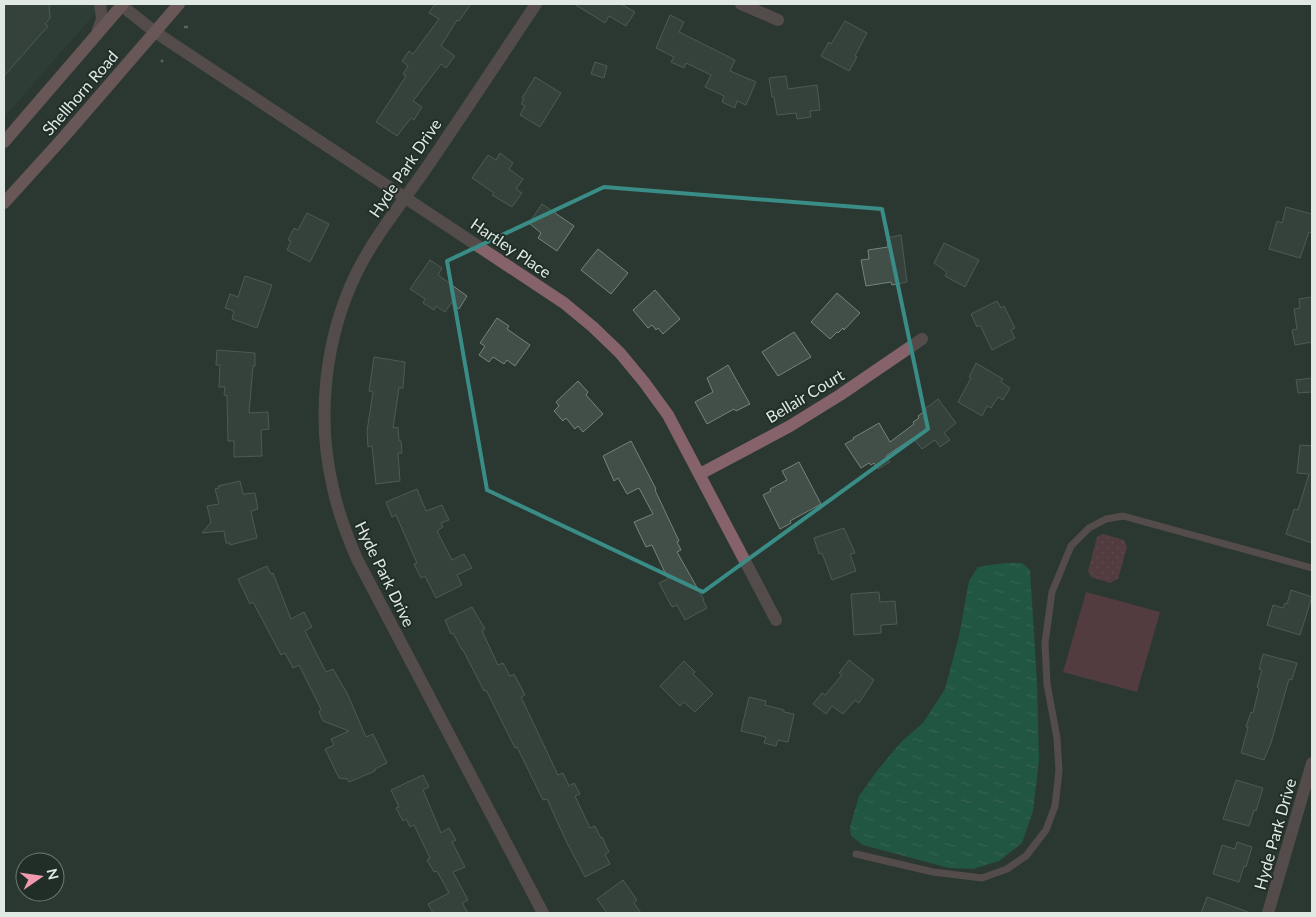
<svg xmlns="http://www.w3.org/2000/svg" width="1316" height="917" font-family="Lato,sans-serif">
	<defs>
		<pattern id="park-dots" width="8" height="8" patternUnits="userSpaceOnUse" patternTransform="scale(1.25)"><rect width="8" height="8" fill="#804150"/><path d="M2 2h.1M6 6h.1" fill="none" stroke="#925c69" stroke-width="1.8" stroke-linecap="round"/></pattern>
		<pattern id="water-ripples" width="26" height="14" patternUnits="userSpaceOnUse" patternTransform="scale(1.25)"><rect width="26" height="14" fill="#167a58"/><path d="M2 4q2-2 4 0t4 0M15 11q2-2 4 0t4 0" fill="none" stroke="#439378"/></pattern>
	</defs>
	<rect width="100%" height="100%" fill="#2b3832"/>
	<polygon fill="#32463d" points="4,4 103,4 4,117"/>
	<polygon fill="url(#park-dots)" points="1103,534 1124,540 1127,547 1118,579 1110,583 1091,577 1088,571 1097,537"/>
	<polygon fill="#804150" points="1086,592 1160,612 1137,692 1063,672"/>
	<polygon fill="url(#water-ripples)" points="1004,563 1022,563 1030,570 1037,682 1039,760 1033,811 1022,843 999,861 973,869 949,868 863,845 851,836 850,827 859,796 877,771 901,742 923,723 945,689 959,636 969,581 978,567"/>
	<g fill="#414f48" stroke="#74837b">
		<polygon points="4,4 49,4 50,18 45,24 48,26 4,76"/>
		<polygon points="435,4 471,4 459,21 457,20 441,46 455,56 446,68 441,64 413,101 422,107 414,120 411,118 397,136 376,122 406,76 403,74 408,66 402,61 409,51 413,54 439,19 429,13"/>
		<polygon points="574,4 621,4 635,12 626,26 609,16 605,23"/>
		<polygon points="670,15 684,22 679,32 735,60 730,71 756,82 746,105 737,101 735,108 722,102 724,96 705,87 711,75 686,63 684,68 671,62 674,57 656,48"/>
		<polygon points="845,21 867,33 855,56 857,57 849,71 821,56 829,42 831,44"/>
		<polygon points="595,62 607,66 604,78 591,74"/>
		<polygon points="786,76 788,89 817,85 820,110 810,111 811,117 797,119 796,113 777,115 774,97 772,97 769,78"/>
		<polygon points="535,77 561,93 540,127 520,115 525,106 521,104 524,99 522,98"/>
		<polygon points="500,153 513,163 509,169 523,179 516,189 522,193 512,207 492,195 494,193 472,178 488,155 496,160"/>
		<polygon points="542,204 574,226 557,251 538,238 541,233 529,223"/>
		<polygon points="1286,207 1312,214 1312,233 1309,232 1300,258 1269,249 1277,221 1282,223"/>
		<polygon points="307,213 329,224 310,262 287,250 291,241 288,240 294,228 298,230"/>
		<polygon points="901,235 907,282 892,285 891,282 866,286 861,260 869,259 868,250 888,247 887,238"/>
		<polygon points="944,243 979,260 965,287 945,276 947,272 934,263"/>
		<polygon points="598,249 628,273 611,294 581,270"/>
		<polygon points="430,260 442,268 438,275 467,296 459,309 451,303 445,312 436,306 434,310 423,303 425,299 410,289"/>
		<polygon points="245,276 272,285 257,328 232,319 234,311 225,308 230,294 238,297"/>
		<polygon points="655,290 680,319 663,334 658,328 656,330 652,325 648,328 633,310"/>
		<polygon points="837,293 860,313 844,330 843,328 838,333 837,332 830,339 811,322"/>
		<polygon points="1312,297 1312,342 1295,345 1292,330 1297,329 1294,309 1300,308 1299,299"/>
		<polygon points="997,301 1001,308 1004,306 1015,328 1011,330 1015,338 992,350 980,325 977,327 971,314"/>
		<polygon points="497,318 509,326 507,329 530,345 515,366 507,360 504,364 493,357 489,362 479,355 485,346 480,343"/>
		<polygon points="794,332 811,357 778,376 762,352"/>
		<polygon points="217,350 255,353 255,366 253,366 249,413 268,412 269,429 261,430 262,456 234,457 234,441 228,441 227,396 224,395 225,387 219,387 220,365 216,365"/>
		<polygon points="374,357 405,362 403,388 399,388 393,428 398,427 399,441 401,441 402,453 398,453 400,481 376,484 372,446 368,447 367,431 373,392 369,391"/>
		<polygon points="976,363 1003,379 1001,382 1010,388 1003,400 998,397 991,408 987,406 982,416 958,402 971,378 969,377"/>
		<polygon points="728,365 750,404 736,411 734,409 707,424 695,402 713,392 707,378"/>
		<polygon points="1312,378 1312,392 1298,393 1296,380"/>
		<polygon points="578,381 588,392 586,395 603,414 583,432 578,426 575,429 566,418 563,421 554,411 559,406 556,402"/>
		<polygon points="938,399 956,423 944,433 950,440 940,447 935,440 922,449 913,438 886,456 890,462 878,469 874,463 871,465 869,463 861,468 845,444 854,439 853,438 879,423 890,442 914,424 913,422 919,418 918,416 925,411 927,411 925,409"/>
		<polygon points="631,441 656,489 655,490 679,541 677,542 681,550 677,552 704,600 703,600 707,608 685,620 677,605 672,607 659,583 668,579 652,545 646,547 634,522 653,514 639,488 627,494 618,478 614,481 603,456"/>
		<polygon points="1300,445 1312,446 1312,543 1286,534 1294,509 1298,510 1309,474 1297,473"/>
		<polygon points="799,462 821,504 790,521 791,523 780,529 763,495 771,491 770,489 787,480 782,471"/>
		<polygon points="240,481 243,494 255,493 258,509 251,511 257,538 230,545 230,543 226,543 224,531 202,533 211,522 207,506 219,504 215,489 219,488 218,486"/>
		<polygon points="417,489 426,511 442,505 449,520 441,523 443,527 437,531 452,560 464,554 472,568 457,575 462,585 436,598 425,576 421,578 414,564 417,563 396,515 392,517 386,502"/>
		<polygon points="844,528 855,553 850,554 856,571 832,580 822,553 819,554 814,538"/>
		<polygon points="267,566 271,574 273,573 291,619 304,612 312,627 305,631 326,672 333,669 347,693 366,737 373,734 387,763 375,769 375,771 349,782 347,779 339,778 325,749 334,745 331,739 349,731 323,721 319,712 321,709 299,665 293,668 285,653 281,655 253,602 250,604 238,579"/>
		<polygon points="1291,590 1312,597 1300,635 1267,625 1273,605 1283,608 1285,603 1287,604"/>
		<polygon points="879,592 880,602 895,601 897,624 881,625 881,633 854,635 851,594"/>
		<polygon points="472,607 485,629 482,631 498,665 503,663 510,676 514,674 525,695 521,697 558,775 563,773 569,786 574,783 580,794 575,796 590,828 595,826 601,838 602,837 609,852 605,854 610,864 585,877 566,841 547,799 543,800 517,747 515,748 486,690 484,691 463,650 462,650 453,633 451,634 445,620"/>
		<polygon points="1263,654 1297,663 1292,680 1289,679 1271,743 1264,760 1241,753 1248,727 1246,727 1251,712 1253,713 1259,688 1257,687 1262,670 1259,669"/>
		<polygon points="849,660 874,680 859,703 855,700 843,714 832,706 826,714 813,704 822,693 825,695 842,675 839,673"/>
		<polygon points="684,661 695,672 693,674 713,694 695,712 684,702 680,706 660,686"/>
		<polygon points="749,697 766,701 765,705 784,710 784,712 794,714 788,742 778,740 776,746 764,743 766,737 741,731"/>
		<polygon points="423,775 429,787 423,790 441,833 449,828 456,840 452,842 465,867 453,872 468,900 462,903 468,913 433,913 428,904 449,893 437,871 434,872 427,860 430,858 414,825 410,827 406,819 403,821 396,808 399,807 391,790"/>
		<polygon points="1236,780 1263,788 1256,811 1254,810 1249,826 1223,819"/>
		<polygon points="1237,842 1252,847 1246,867 1244,866 1239,882 1213,874 1222,845 1235,849"/>
		<polygon points="623,880 637,900 634,903 641,913 607,913 597,899"/>
		<polygon points="1207,897 1248,912 1248,913 1201,913"/>
	</g>
	<g fill="none" stroke-linecap="round" stroke-linejoin="round">
		<g stroke="#8d9893" stroke-width="2.5" stroke-dasharray="4 4" stroke-linecap="butt">
			<polyline points="184,27 190,27"/>
			<polyline points="161,60 163,62"/>
		</g>
		<polyline stroke="#86636a" stroke-width="7" points="856,854 933,872 982,878 1007,869 1026,856 1046,830 1055,806 1059,771 1057,738 1047,684 1045,643 1052,592 1071,546 1089,528 1106,519 1123,516 1312,568"/>
		<g stroke="#86636a" stroke-width="12">
			<path d="M 536,4 C 500,58 464,113 427,167 C 403,202 375,235 356,274 C 325,338 316,418 333,488 C 338,512 347,536 357,559 L 543,913"/>
			<polyline points="741,4 778,20"/>
			<polyline points="121,5 155,32 564,303 593,327 620,353 644,382 668,415 776,620"/>
			<polyline points="98,30 102,19 100,4"/>
			<polyline points="700,474 790,426 840,395 922,339"/>
			<polyline points="1268,913 1312,763"/>
		</g>
		<g stroke="#b37c87" stroke-width="12">
			<polyline points="4,142 123,4"/>
			<polyline points="4,203 63,138 179,4"/>
		</g>
	</g>
	<path d="M0 0H1316V917H0ZM 604,187 L 882,209 L 928,429 L 703,592 L 487,490 L 447,261 Z" fill="#2b3832" fill-opacity=".55" fill-rule="evenodd"/>
	<path fill="none" stroke="#398d86" stroke-width="4" stroke-linejoin="round" d="M 604,187 L 882,209 L 928,429 L 703,592 L 487,490 L 447,261 Z"/>
	<g text-anchor="middle" stroke-width="4" stroke-linejoin="round" paint-order="stroke">
		<g font-size="16" fill="#e1e9e5" stroke="#212e28">
			<text transform="translate(80 93) rotate(-49)" y="6">Shellhorn Road</text>
			<text transform="translate(405 168) rotate(-56)" y="6">Hyde Park Drive</text>
			<text transform="translate(511 248) rotate(34)" y="6">Hartley Place</text>
			<text transform="translate(805 396) rotate(-31)" y="6">Bellair Court</text>
			<text transform="translate(385 574) rotate(64)" y="6">Hyde Park Drive</text>
			<text transform="translate(1275 834) rotate(-74)" y="6">Hyde Park Drive</text>
		</g>
	</g>
	<rect width="1316" height="917" fill="none" stroke="#e1e9e5" stroke-width="10"/>
	<g transform="translate(40 877) rotate(77)"><circle r="24" fill="#212e28" stroke="#6e7974"/>
	<path d="M0-4L9 19L0 12L-9 19Z" fill="#f29aad"/>
	<text y="-8" font-size="14" font-weight="bold" text-anchor="middle" fill="#e1e9e5">N</text>
	</g>
</svg>
